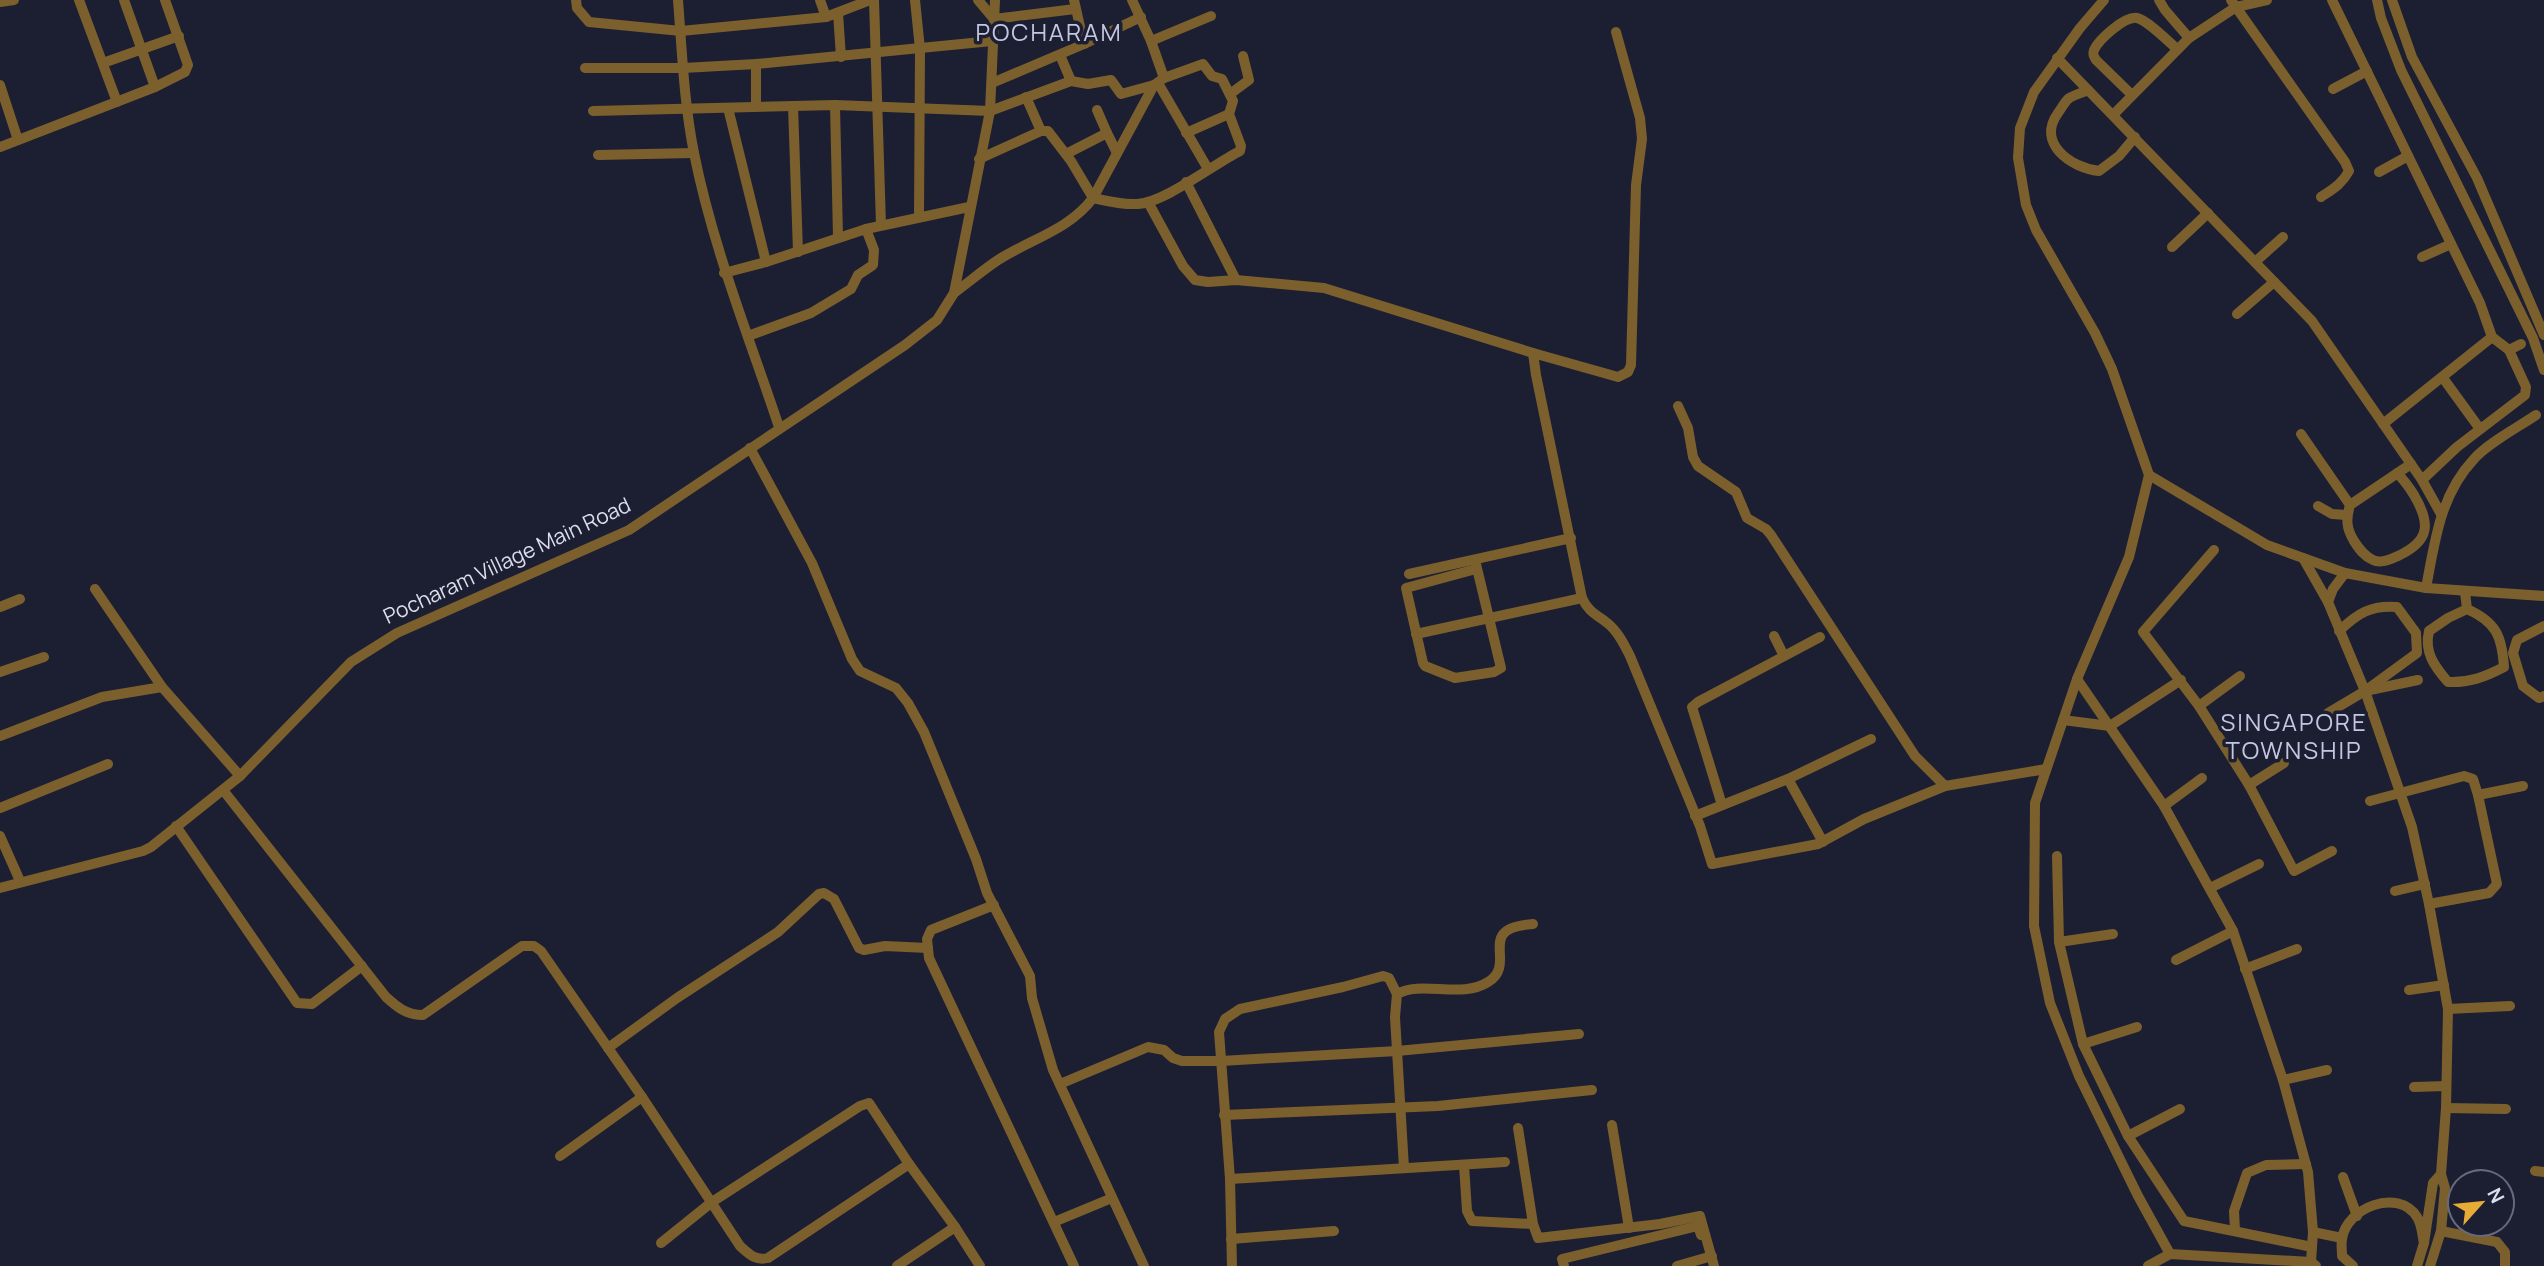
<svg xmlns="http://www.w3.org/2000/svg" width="2544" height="1266" font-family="Manrope,sans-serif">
	<rect width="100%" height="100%" fill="#1c1e32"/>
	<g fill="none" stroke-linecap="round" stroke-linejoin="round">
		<g stroke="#7b602d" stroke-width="10">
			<polyline points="79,0 117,102"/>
			<polyline points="124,0 155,87"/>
			<polyline points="576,0 577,8 589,22 681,31 826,17 870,0"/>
			<path d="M 678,0 C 682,51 684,103 694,153 C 713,248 749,337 779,427"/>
			<polyline points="820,0 826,17"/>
			<polyline points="874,0 881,225"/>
			<polyline points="915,0 920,49 919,216"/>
			<polyline points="978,0 994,19 1075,9"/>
			<polyline points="1132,0 1151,41 1164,78"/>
			<polyline points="2104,0 2080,28 2034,92 2020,128 2018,158 2026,205 2036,230 2095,333 2112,369 2149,475 2129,557 2077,679 2035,803 2034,926 2050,1003 2079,1076 2138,1196 2170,1254"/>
			<polyline points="2159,0 2165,10 2189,38"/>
			<path d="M 2231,0 L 2345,162 L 2349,171 C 2342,184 2333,189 2321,197"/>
			<polyline points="2332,0 2480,303 2492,337 2509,350 2521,344"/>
			<polyline points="2377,0 2381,18 2401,70 2533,338 2544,370"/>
			<polyline points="2392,0 2412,57 2477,178 2544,335"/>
			<polyline points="0,2 14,0"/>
			<polyline points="838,13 841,57"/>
			<polyline points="1151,41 1211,16"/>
			<polyline points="1084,44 1141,17"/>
			<polyline points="1060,55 1071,81"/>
			<polyline points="2057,58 2312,321 2422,480 2441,514"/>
			<polyline points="103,63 179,36"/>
			<polyline points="756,64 756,106"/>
			<polyline points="585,68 683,68 756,64 992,41"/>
			<polyline points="992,83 1084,44 1074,0"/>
			<polyline points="1158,83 1208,169"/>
			<polyline points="0,85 18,140"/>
			<polyline points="2333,89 2367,71"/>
			<path d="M 2088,90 C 2082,93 2073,95 2068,99 C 2064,103 2061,109 2058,113 C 2036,143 2071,168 2099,171 L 2119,156 L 2135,137"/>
			<polyline points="1230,94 1249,80 1243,56"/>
			<path d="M 2131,94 L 2096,60 C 2094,56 2092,55 2094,50 C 2099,39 2125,16 2137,18 C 2147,20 2168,41 2177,49"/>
			<polyline points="1026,97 1041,131"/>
			<polyline points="835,105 838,237"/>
			<polyline points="793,106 798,252"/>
			<polyline points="728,108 766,262"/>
			<polyline points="1097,110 1107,133"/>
			<polyline points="593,111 835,105 990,111 1071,81 1088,84 1111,80 1121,94 1154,85"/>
			<polyline points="2114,114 2189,38 2236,7 2267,0"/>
			<polyline points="1186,133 1229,114"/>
			<polyline points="0,147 155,87 185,72 188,65 165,0"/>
			<polyline points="1066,154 1107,133 1117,153"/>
			<polyline points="598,155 694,153"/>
			<polyline points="2379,172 2408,156"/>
			<polyline points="1186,182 1236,280"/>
			<path d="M 1148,202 L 1183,266 L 1195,280 L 1208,282 L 1236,280 L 1324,288 L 1533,353 L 1536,375 L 1582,598 C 1588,611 1595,614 1606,622 C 1617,630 1624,644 1630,656 L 1700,826 L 1712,864 L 1818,844 L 1864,819 L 1945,786"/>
			<polyline points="2172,247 2208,213"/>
			<polyline points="2422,257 2451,244"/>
			<polyline points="2255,262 2283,237"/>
			<polyline points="724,273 766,262 866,229 969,207"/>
			<path d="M 954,293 C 969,282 983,270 998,260 C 1031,239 1069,230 1093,198 L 1154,85 L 1164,78 L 1203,64 L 1212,76 L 1222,79 L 1233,101 L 1229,114 L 1241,146 L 1240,151 C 1214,164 1164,203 1137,204 C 1122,205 1107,201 1093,198 L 1071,161 L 1048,131 L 1041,131 L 979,159"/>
			<polyline points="2237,314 2274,282"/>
			<polyline points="748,336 811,313 851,289 858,275 873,265 874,250 866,229"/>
			<polyline points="1533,353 1618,377 1628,372 1631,365 1636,185 1642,139 1640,118 1616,32"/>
			<polyline points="2443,378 2480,429"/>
			<polyline points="1678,406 1688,428 1693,457 1698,466 1736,492 1747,518 1766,529 1771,535 1915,756 1945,786 2046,769"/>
			<polyline points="2383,424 2492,337"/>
			<polyline points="2301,434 2350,505"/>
			<polyline points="750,448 812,563 852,659 860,671 896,688 908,703 924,732 976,859 987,893 1030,976 1032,998 1053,1070 1144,1266"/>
			<path d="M 2397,473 C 2404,480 2409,487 2414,495 C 2431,524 2430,541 2398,556 C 2390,559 2381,564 2373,560 C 2364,556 2359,549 2354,541 C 2346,528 2346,519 2350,505 L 2411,464"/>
			<polyline points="2149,475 2267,545 2345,573 2426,588 2544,596"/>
			<polyline points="2422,480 2457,447 2525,395 2526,387 2509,350"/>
			<polyline points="2318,506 2332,514 2347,515"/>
			<polyline points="2214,550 2143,632 2199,706 2249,785 2294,871 2332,851"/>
			<polyline points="2303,558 2328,602"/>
			<polyline points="1475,560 1501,668 1494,672 1455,678 1425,666 1423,663 1406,588 1476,569"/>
			<polyline points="2345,573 2333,589 2328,602 2365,691 2412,827 2429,904 2448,1009 2446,1108 2441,1174 2445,1188 2441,1231 2430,1266"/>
			<polyline points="1409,574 1571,538"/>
			<path d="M 2426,588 C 2435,541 2440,495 2474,459 C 2488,443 2517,428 2536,415"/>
			<polyline points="95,589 162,687 240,776"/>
			<path d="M 2465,592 L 2467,609 C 2496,622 2502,636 2504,667 C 2485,677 2469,683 2448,682 C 2434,666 2424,652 2429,631 L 2448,618 L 2467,609"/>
			<polyline points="0,607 20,599"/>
			<polyline points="2544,626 2517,640 2513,653 2523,686 2539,698 2544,696"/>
			<path d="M 2339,631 C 2358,613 2371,605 2397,607 L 2416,633 L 2417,653 L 2365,691"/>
			<polyline points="1416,634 1582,598"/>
			<polyline points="1774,636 1784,656"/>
			<polyline points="0,672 44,657"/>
			<polyline points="2077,679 2164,806 2233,931 2283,1080 2308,1172 2313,1232 2311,1262"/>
			<polyline points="2199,706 2240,676"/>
			<polyline points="2328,713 2365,691 2418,680"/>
			<polyline points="2063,720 2110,726 2181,680"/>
			<polyline points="0,736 102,697 162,687"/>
			<polyline points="1788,779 1823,842"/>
			<polyline points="2249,785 2284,763"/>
			<path d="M 223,790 L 386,997 C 398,1008 407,1015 423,1015 L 522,946 L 534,946 L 541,951 L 642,1097 L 740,1246 C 749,1254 755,1261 768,1258 L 909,1164"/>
			<polyline points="2370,801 2464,776 2473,779 2478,795 2523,786"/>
			<polyline points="1722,805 1692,707 1698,702 1820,637"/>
			<polyline points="2164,806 2202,778"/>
			<polyline points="0,808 108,764"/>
			<polyline points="1695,816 1788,779 1871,739"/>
			<polyline points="176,826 297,1003 312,1004 362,966"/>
			<polyline points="0,836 20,881"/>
			<polyline points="2057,856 2059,942 2083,1044 2128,1136 2184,1221 2312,1247"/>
			<polyline points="0,888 143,851 151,847 240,776 351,662 397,633 629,530 905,345 937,320 954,293 990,111 995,0"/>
			<polyline points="2210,888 2259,864"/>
			<polyline points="2395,891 2425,884"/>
			<polyline points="2429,904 2489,893 2497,884 2478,795"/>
			<polyline points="994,905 931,930 927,939 929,958 1074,1266"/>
			<polyline points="2059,942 2113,934"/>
			<polyline points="2176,960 2233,931"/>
			<polyline points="2245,969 2297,949"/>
			<polyline points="2409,990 2444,985"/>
			<polyline points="2448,1009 2510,1006"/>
			<polyline points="2083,1044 2137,1027"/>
			<polyline points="608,1048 677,998 778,932 819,894 824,893 834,899 859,948 864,950 885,946 928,948"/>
			<polyline points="2283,1080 2327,1070"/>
			<polyline points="1060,1084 1148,1047 1164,1050 1173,1058 1182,1061 1221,1061 1397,1051 1579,1034"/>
			<polyline points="2414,1087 2446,1086"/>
			<polyline points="2446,1108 2506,1109"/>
			<polyline points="1224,1115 1438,1106 1592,1090"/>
			<polyline points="1612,1125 1629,1228"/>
			<polyline points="1518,1128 1533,1224 1538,1238 1660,1224 1700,1216 1714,1266"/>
			<polyline points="2128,1136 2180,1109"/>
			<polyline points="560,1156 642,1097"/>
			<polyline points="1464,1165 1467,1211 1472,1221 1533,1224"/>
			<path d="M 1404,1168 L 1395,1017 L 1397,994 C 1421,980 1462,999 1488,982 C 1519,963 1473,928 1533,924"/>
			<polyline points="2535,1171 2544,1172"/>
			<polyline points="2343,1177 2357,1216"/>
			<polyline points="1230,1179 1505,1162"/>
			<polyline points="1054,1222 1112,1198"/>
			<polyline points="2235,1231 2234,1211 2247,1173 2266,1165 2306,1164"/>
			<polyline points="2441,1231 2497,1242 2505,1252 2505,1266"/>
			<polyline points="2313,1232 2342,1238"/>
			<polyline points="1231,1239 1334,1231"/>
			<polyline points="661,1243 712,1202 860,1106 869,1103 909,1164 955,1227 980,1266"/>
			<polyline points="897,1266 955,1227"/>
			<polyline points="1232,1266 1230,1179 1219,1032 1225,1019 1240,1009 1343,987 1383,976 1389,978 1397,994"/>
			<polyline points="1564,1266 1562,1259 1698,1226 1701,1235"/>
			<polyline points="1677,1266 1712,1256"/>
			<polyline points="2148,1266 2170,1254 2311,1262 2316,1266"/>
			<path d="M 2353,1266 L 2342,1256 C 2342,1250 2341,1244 2342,1239 C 2346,1208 2398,1187 2417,1217 C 2422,1224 2422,1235 2424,1243"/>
			<polyline points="2417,1266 2424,1243 2433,1183 2441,1174"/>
		</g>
	</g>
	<g text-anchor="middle" stroke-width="7" stroke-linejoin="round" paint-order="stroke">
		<g font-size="21" fill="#dbddeb" stroke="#1c1e32">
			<text transform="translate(507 561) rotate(-25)" y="7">Pocharam Village Main Road</text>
		</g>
		<g font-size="24" letter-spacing="2" fill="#c3c7e2" stroke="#1c1e32">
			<text x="1049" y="41">POCHARAM</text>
			<text x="2294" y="731">SINGAPORE<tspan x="2294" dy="28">TOWNSHIP</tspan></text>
		</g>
	</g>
	<g transform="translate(2481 1203) rotate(63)"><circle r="33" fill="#1c1e32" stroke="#686a7c" stroke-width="2"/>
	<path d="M0-5L12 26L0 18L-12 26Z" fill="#e6ac36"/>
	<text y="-10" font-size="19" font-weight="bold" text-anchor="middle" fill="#dbddeb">N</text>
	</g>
</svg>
